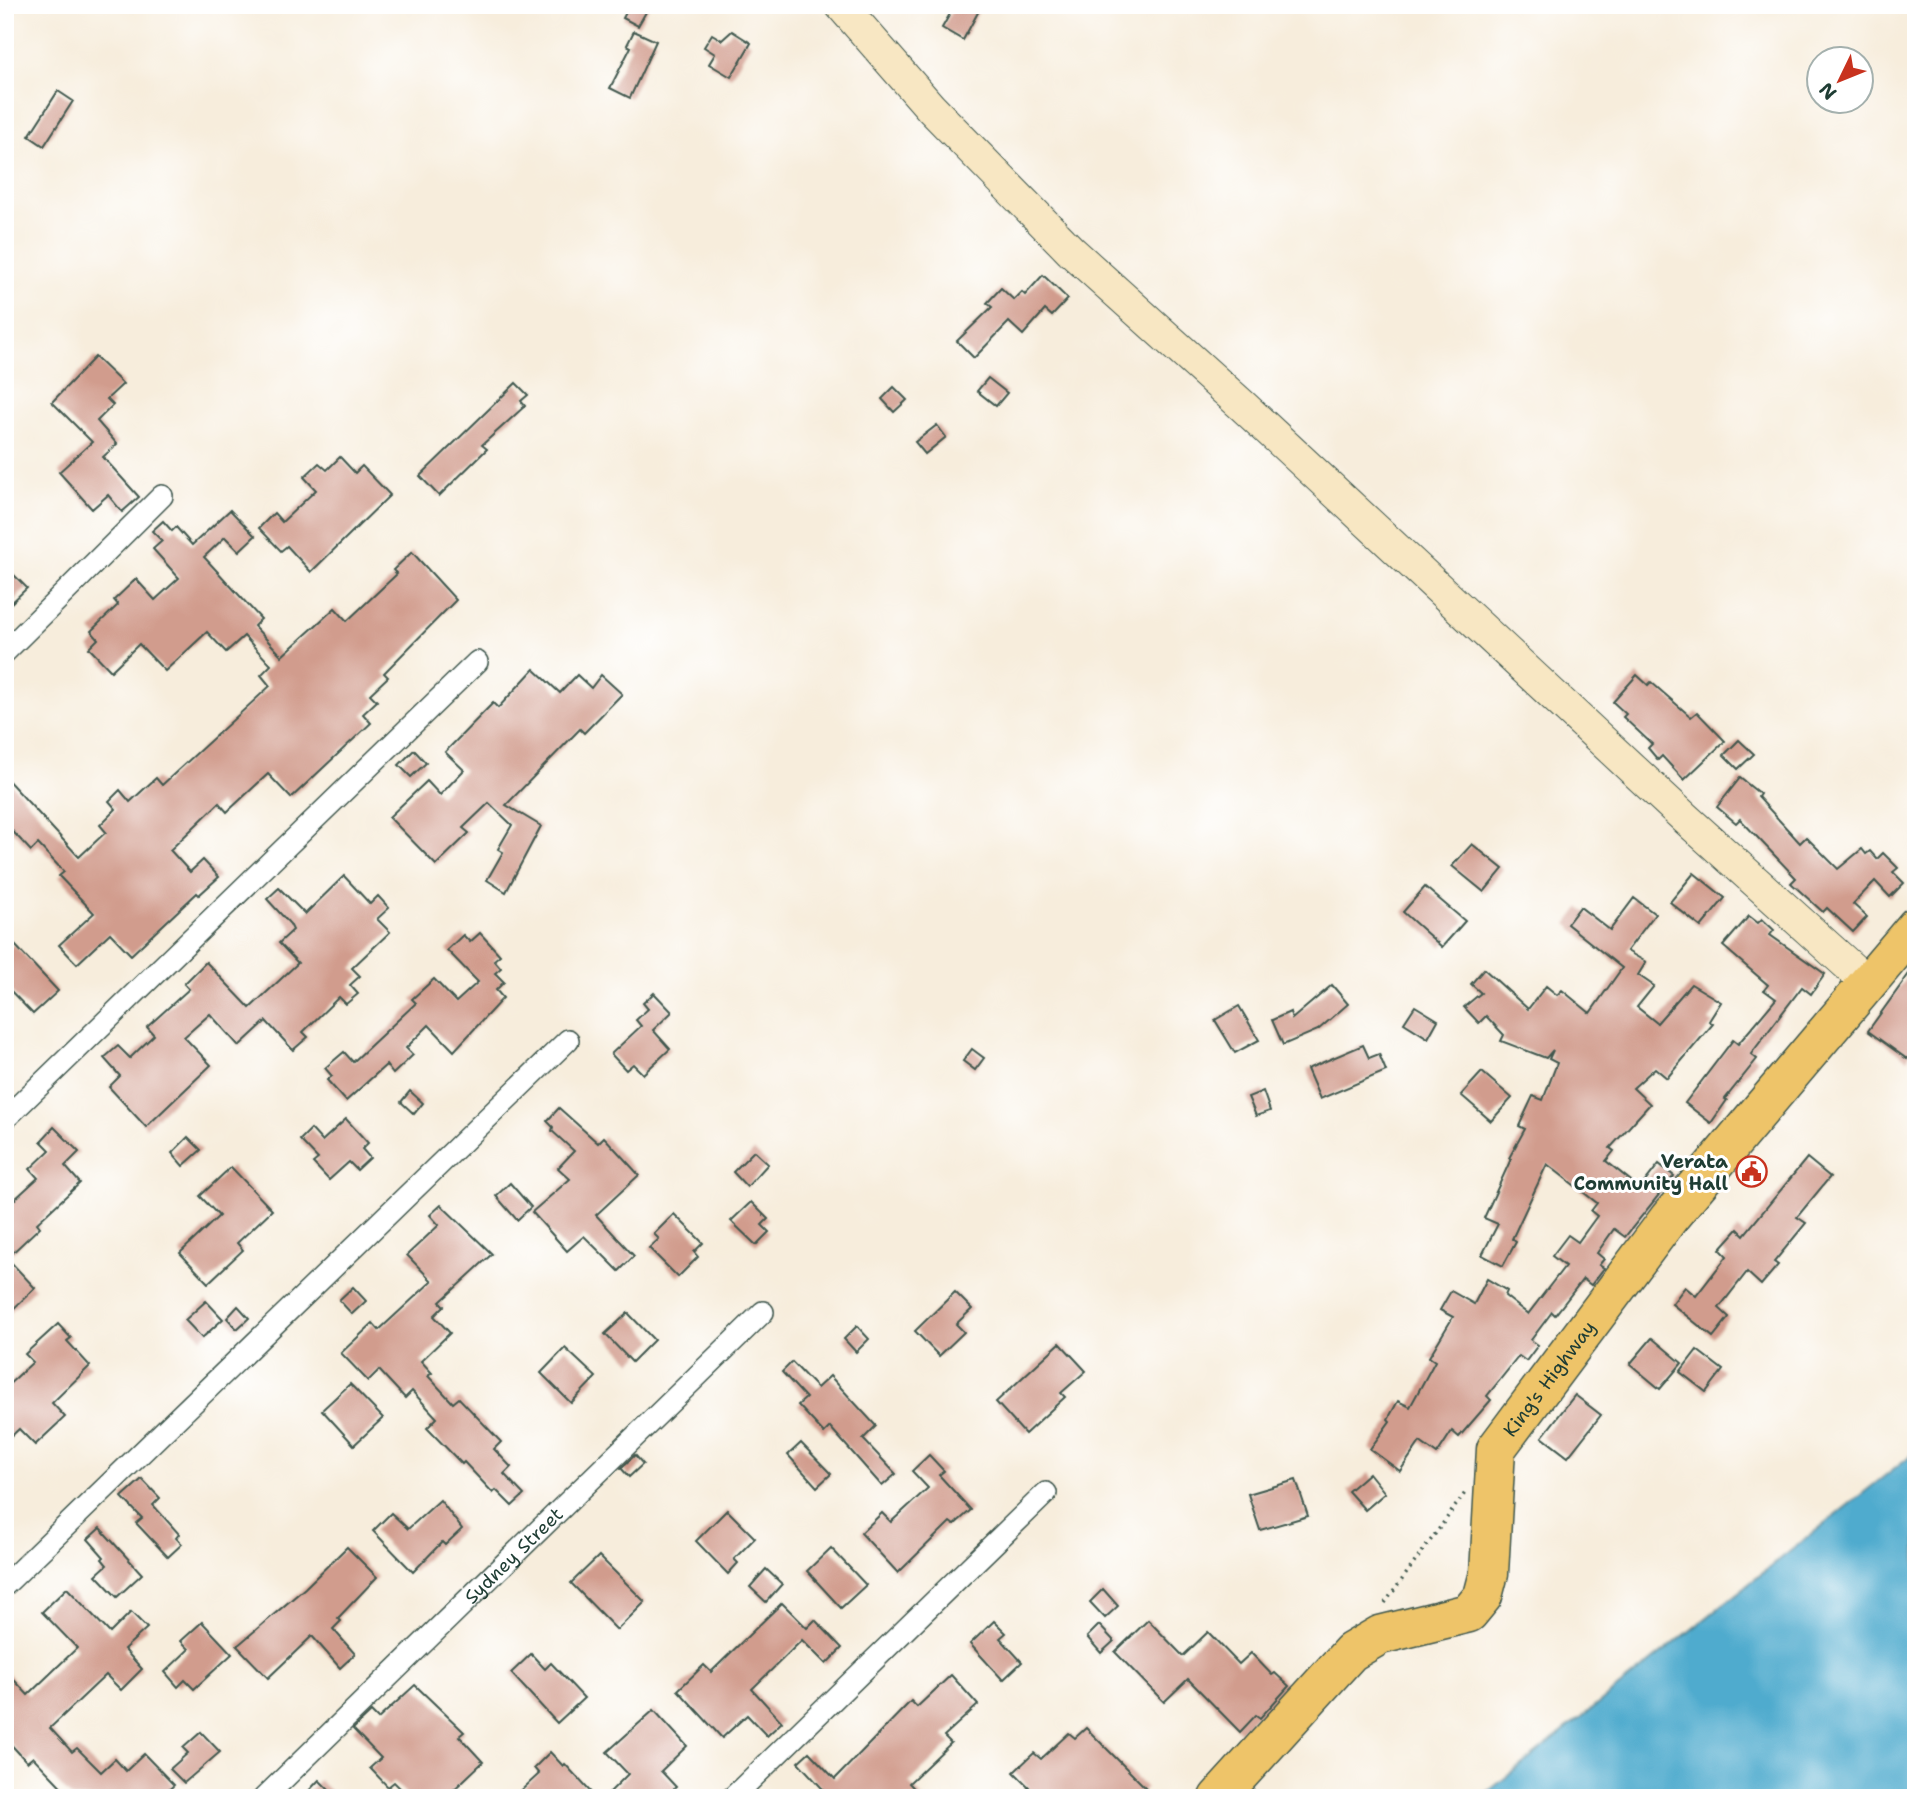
<svg xmlns="http://www.w3.org/2000/svg" width="1921" height="1803" font-family="'Shantell Sans',sans-serif">
	<rect width="100%" height="100%" fill="#fff"/>
	<filter id="ink" filterUnits="userSpaceOnUse"><feTurbulence type="fractalNoise" baseFrequency=".0143" numOctaves="2"/><feDisplacementMap in="SourceGraphic" scale="14" xChannelSelector="R" yChannelSelector="G"/><feConvolveMatrix kernelMatrix="1 2 1 2 8 2 1 2 1" color-interpolation-filters="sRGB"/></filter>
	<filter id="wash" filterUnits="userSpaceOnUse"><feTurbulence type="fractalNoise" baseFrequency=".00686" numOctaves="4" result="noise"/><feDisplacementMap in="SourceGraphic" scale="28" xChannelSelector="R" yChannelSelector="G"/><feGaussianBlur stdDeviation="1.57" result="paint"/><feColorMatrix in="noise" values="0 0 0 0 0 0 0 0 0 0 0 0 0 0 0 0 0 1.4 0 .05"/><feComposite in="paint" operator="in"/></filter>
	<g filter="url(#wash)">
		<rect width="100%" height="100%" fill="#f7eddc"/>
		<polygon fill="#50abce" stroke="#387481" stroke-width="2" points="1916,1451 1916,1798 1480,1798"/>
		<g id="blocks">
			<g fill="#d19c8d">
				<polygon points="630,5 650,5 638,26 623,18"/>
				<polygon points="955,5 982,5 963,40 942,28"/>
				<polygon points="634,31 656,41 630,98 610,88 631,47 627,45"/>
				<polygon points="732,31 751,43 731,77 709,64 715,54 704,47 712,34 722,40"/>
				<polygon points="58,91 73,101 44,146 29,136"/>
				<polygon points="1043,275 1068,299 1052,316 1045,310 1023,335 1009,322 974,358 957,341 992,307 987,303 1001,288 1014,300 1022,292 1025,295"/>
				<polygon points="95,357 123,384 107,399 113,405 97,421 117,444 103,457 139,497 122,512 108,495 92,509 59,472 92,442 52,402"/>
				<polygon points="988,378 1007,393 996,406 977,391"/>
				<polygon points="516,383 528,395 521,401 525,406 482,445 487,449 439,496 420,476"/>
				<polygon points="894,387 907,400 894,412 882,399"/>
				<polygon points="937,425 946,437 925,454 915,442"/>
				<polygon points="340,457 355,473 362,466 390,495 311,572 287,546 281,551 259,528 274,513 282,522 316,490 304,477 319,463 327,470"/>
				<polygon points="230,510 255,536 239,551 225,537 204,557 261,619 254,626 282,656 335,608 347,621 397,574 393,570 412,552 456,600 384,673 388,677 370,694 377,701 363,714 371,723 291,798 268,774 227,812 219,803 170,850 190,872 203,860 219,877 199,895 197,893 131,955 110,933 77,964 59,945 94,913 59,876 64,872 38,844 31,851 5,823 5,777 79,857 106,832 100,825 116,809 109,801 120,790 130,802 156,778 162,785 270,686 261,675 271,665 244,636 226,652 207,632 165,671 139,644 111,671 89,648 98,639 91,631 118,605 114,600 136,579 155,600 179,578 153,549 162,541 152,531 163,521 172,531 176,527 192,545"/>
				<polygon points="5,566 27,588 5,609"/>
				<polygon points="534,669 560,693 577,675 591,688 601,675 622,694 584,733 580,729 506,805 541,826 506,892 487,880 503,852 498,849 512,825 489,803 463,828 469,833 436,865 389,817 427,781 440,795 464,770 445,752 493,703 498,708"/>
				<polygon points="1637,675 1648,685 1651,682 1691,717 1697,712 1725,741 1684,780 1662,756 1658,760 1648,748 1652,744 1623,717 1626,714 1613,702"/>
				<polygon points="1739,740 1754,754 1738,769 1724,755"/>
				<polygon points="414,750 426,763 411,777 399,765"/>
				<polygon points="1740,778 1760,794 1758,797 1800,843 1806,837 1838,869 1862,849 1866,854 1870,851 1877,859 1883,853 1898,868 1893,872 1904,883 1890,897 1875,881 1853,904 1867,917 1853,932 1827,908 1823,912 1791,883 1796,878 1740,819 1736,823 1717,807"/>
				<polygon points="1472,844 1503,869 1484,892 1452,866"/>
				<polygon points="1694,873 1725,898 1701,927 1670,902"/>
				<polygon points="344,876 370,904 378,896 389,908 377,919 390,932 352,968 360,976 350,985 358,994 346,1004 339,997 303,1032 308,1037 293,1050 266,1021 239,1046 210,1014 184,1037 211,1065 146,1127 109,1087 120,1076 104,1058 118,1046 130,1058 154,1035 147,1027 189,989 184,984 206,962 250,1008 298,963 279,943 293,930 290,924 267,899 279,888 305,914"/>
				<polygon points="1425,887 1465,921 1442,947 1403,912"/>
				<polygon points="1634,898 1655,914 1627,951 1646,962 1638,975 1654,986 1637,1007 1657,1023 1691,984 1721,1002 1709,1021 1713,1024 1667,1078 1655,1068 1633,1088 1650,1104 1610,1148 1614,1151 1606,1161 1640,1188 1659,1164 1674,1176 1625,1237 1614,1229 1597,1253 1604,1259 1599,1265 1604,1268 1591,1285 1583,1279 1555,1315 1552,1312 1531,1340 1538,1345 1526,1361 1519,1356 1487,1396 1491,1400 1459,1437 1452,1431 1437,1454 1420,1442 1400,1471 1370,1449 1390,1421 1388,1419 1398,1401 1410,1407 1435,1361 1429,1357 1453,1317 1440,1310 1451,1291 1474,1304 1487,1279 1507,1291 1505,1296 1528,1314 1565,1266 1552,1256 1568,1235 1578,1242 1597,1216 1591,1211 1597,1203 1547,1164 1512,1239 1516,1242 1503,1266 1482,1255 1498,1224 1484,1218 1511,1159 1509,1158 1525,1129 1519,1126 1533,1096 1543,1100 1557,1063 1549,1059 1553,1050 1546,1058 1501,1041 1504,1035 1486,1016 1479,1023 1464,1007 1481,993 1471,984 1484,969 1528,1009 1546,986 1557,995 1562,990 1590,1013 1622,968 1567,924 1580,907 1610,930"/>
				<polygon points="1749,916 1758,923 1762,919 1774,930 1770,935 1825,974 1811,994 1802,987 1751,1054 1757,1059 1725,1099 1727,1100 1711,1123 1685,1103 1733,1040 1738,1044 1776,999 1764,990 1768,985 1723,946"/>
				<polygon points="480,933 500,955 494,960 501,968 495,973 504,982 496,990 503,998 454,1051 429,1025 406,1048 413,1055 393,1074 386,1065 346,1101 327,1080 332,1076 325,1068 344,1052 353,1062 416,1003 412,999 434,979 456,1002 478,982 447,950 463,935 470,942"/>
				<polygon points="14,944 58,991 33,1014 5,985 5,952"/>
				<polygon points="1916,964 1916,1047 1907,1059 1868,1031"/>
				<polygon points="1332,985 1348,1004 1318,1030 1283,1045 1272,1020 1290,1012 1292,1019"/>
				<polygon points="654,993 672,1012 653,1030 670,1049 643,1074 633,1064 626,1070 611,1054 641,1026 636,1020 648,1009 643,1003"/>
				<polygon points="1239,1006 1259,1040 1235,1053 1215,1020"/>
				<polygon points="1415,1006 1438,1020 1428,1038 1404,1023"/>
				<polygon points="1363,1045 1369,1058 1379,1054 1386,1071 1320,1099 1307,1069"/>
				<polygon points="972,1049 984,1058 975,1070 963,1061"/>
				<polygon points="1482,1072 1512,1098 1491,1121 1461,1095"/>
				<polygon points="410,1091 423,1103 414,1114 401,1102"/>
				<polygon points="1263,1091 1270,1111 1256,1116 1248,1097"/>
				<polygon points="559,1108 598,1143 604,1137 639,1175 596,1215 634,1256 619,1271 584,1236 567,1251 532,1212 570,1179 558,1168 574,1151 552,1131 553,1127 547,1121"/>
				<polygon points="346,1119 368,1143 362,1149 370,1158 357,1170 349,1162 329,1180 313,1163 318,1159 300,1140 311,1129 322,1141"/>
				<polygon points="54,1127 79,1152 65,1166 80,1183 37,1223 40,1227 7,1258 35,1288 5,1317 5,1190 14,1200 38,1178 30,1169 50,1150 41,1141"/>
				<polygon points="188,1137 201,1150 183,1166 172,1153"/>
				<polygon points="754,1151 768,1164 747,1187 733,1172"/>
				<polygon points="1807,1158 1830,1177 1797,1217 1806,1223 1774,1262 1778,1265 1761,1285 1747,1272 1719,1308 1729,1317 1713,1337 1672,1304 1685,1287 1696,1296 1727,1256 1720,1249 1738,1229 1744,1235"/>
				<polygon points="231,1167 272,1210 237,1243 243,1250 208,1283 180,1253 219,1216 200,1196"/>
				<polygon points="510,1183 531,1207 517,1220 496,1196"/>
				<polygon points="751,1202 768,1219 762,1225 769,1232 756,1245 731,1221"/>
				<polygon points="441,1205 492,1254 440,1302 444,1306 434,1316 450,1333 421,1361 432,1373 428,1376 453,1403 459,1398 501,1442 494,1449 511,1467 504,1474 524,1495 512,1506 496,1490 493,1493 464,1462 462,1464 427,1428 437,1418 412,1391 405,1398 379,1370 368,1381 341,1353 373,1323 379,1330 432,1281 407,1255 439,1225 430,1215"/>
				<polygon points="674,1214 703,1243 694,1252 698,1257 678,1277 649,1248 659,1239 654,1234"/>
				<polygon points="353,1287 366,1301 352,1314 339,1300"/>
				<polygon points="955,1292 972,1309 956,1324 964,1332 939,1356 915,1331"/>
				<polygon points="206,1301 223,1319 202,1338 185,1320"/>
				<polygon points="238,1306 249,1318 237,1329 227,1318"/>
				<polygon points="628,1313 654,1340 632,1362 605,1334"/>
				<polygon points="58,1324 71,1338 67,1341 90,1366 52,1403 65,1417 35,1445 19,1429 5,1442 5,1388 33,1362 25,1354"/>
				<polygon points="857,1326 869,1339 856,1352 844,1339"/>
				<polygon points="1652,1338 1682,1363 1660,1389 1630,1364"/>
				<polygon points="1060,1343 1086,1371 1061,1393 1065,1397 1025,1434 996,1402"/>
				<polygon points="565,1348 596,1377 571,1403 541,1373"/>
				<polygon points="1697,1350 1723,1370 1706,1392 1680,1372"/>
				<polygon points="792,1362 817,1388 830,1376 876,1426 863,1439 896,1474 882,1486 830,1427 824,1433 798,1405 806,1398 782,1372"/>
				<polygon points="350,1384 383,1418 354,1445 322,1410"/>
				<polygon points="1575,1395 1601,1415 1568,1457 1542,1437"/>
				<polygon points="801,1443 831,1474 817,1487 788,1455"/>
				<polygon points="635,1455 643,1464 629,1477 621,1468"/>
				<polygon points="929,1455 944,1471 939,1475 971,1510 954,1525 950,1522 898,1573 861,1533 882,1513 891,1522 928,1488 912,1471"/>
				<polygon points="1369,1473 1385,1493 1365,1510 1348,1491"/>
				<polygon points="142,1479 160,1498 153,1505 179,1534 176,1538 182,1544 168,1557 136,1523 142,1518 122,1497"/>
				<polygon points="1296,1480 1308,1516 1260,1530 1248,1494"/>
				<polygon points="440,1500 462,1529 445,1545 442,1542 413,1572 373,1531 391,1513 408,1529"/>
				<polygon points="727,1510 755,1538 734,1559 738,1563 728,1574 696,1541"/>
				<polygon points="100,1528 142,1574 117,1597 96,1575 107,1565 102,1559 104,1557 88,1539"/>
				<polygon points="347,1547 377,1577 338,1618 341,1621 333,1629 355,1654 340,1668 312,1636 268,1678 237,1646 305,1588"/>
				<polygon points="831,1548 866,1585 841,1608 807,1571"/>
				<polygon points="599,1556 645,1602 617,1630 571,1583"/>
				<polygon points="766,1569 782,1584 766,1602 750,1587"/>
				<polygon points="67,1588 110,1633 131,1612 147,1628 124,1649 142,1669 121,1690 106,1675 50,1728 72,1752 77,1748 101,1772 115,1759 126,1771 144,1754 174,1785 160,1798 72,1798 33,1757 27,1762 5,1738 5,1670 28,1695 77,1648 42,1612"/>
				<polygon points="1103,1589 1118,1606 1105,1618 1090,1602"/>
				<polygon points="782,1603 807,1628 815,1620 842,1648 826,1664 802,1640 752,1689 782,1722 767,1736 747,1715 722,1738 678,1690 704,1665 711,1672"/>
				<polygon points="1148,1620 1183,1656 1208,1632 1239,1664 1251,1653 1272,1675 1275,1673 1289,1686 1260,1718 1256,1715 1240,1732 1188,1679 1164,1702 1115,1652"/>
				<polygon points="994,1621 1006,1633 1000,1638 1022,1662 1003,1680 970,1644"/>
				<polygon points="202,1622 232,1654 194,1689 185,1680 178,1687 165,1672 189,1649 181,1641"/>
				<polygon points="1099,1625 1114,1641 1101,1653 1087,1637"/>
				<polygon points="531,1654 545,1669 551,1663 584,1698 557,1723 511,1673"/>
				<polygon points="951,1675 978,1705 944,1736 951,1743 909,1783 923,1798 831,1798 798,1762 809,1752 835,1779 911,1701 917,1707"/>
				<polygon points="415,1685 464,1732 459,1736 483,1762 445,1798 410,1798 394,1782 388,1787 370,1768 381,1758 353,1729 371,1712 378,1719"/>
				<polygon points="654,1710 687,1746 661,1771 676,1787 664,1798 604,1798 628,1774 607,1752"/>
				<polygon points="1086,1728 1146,1788 1136,1798 1018,1798 1029,1787 1014,1772 1034,1753 1041,1759 1069,1733 1075,1738"/>
				<polygon points="201,1732 220,1752 184,1783 170,1769 188,1753 183,1748"/>
				<polygon points="550,1752 563,1766 565,1764 596,1798 513,1798 539,1774 534,1768"/>
				<polygon points="319,1780 337,1798 302,1798"/>
			</g>
		</g>
	</g>
	<g filter="url(#ink)">
		<use href="#blocks" fill-opacity="0" stroke="#3f574d" stroke-width="2"/>
		<g fill="none" stroke-linecap="round" stroke-linejoin="round">
			<defs>
				<g id="street">
					<polyline points="5,652 162,496"/>
					<polyline points="5,1119 477,662"/>
					<polyline points="5,1585 568,1040"/>
					<path id="s1" d="M 264,1798 L 763,1312"/>
					<polyline points="732,1798 1046,1493"/>
				</g>
				<polyline id="secondary" points="841,5 931,108 1071,251 1244,407 1684,817 1869,984"/>
				<g id="highway">
					<path id="s2" d="M 1218,1798 L 1351,1652 L 1380,1635 L 1469,1613 L 1483,1596 L 1489,1573 L 1496,1449 L 1669,1218 L 1916,926"/>
				</g>
			</defs>
			<use href="#street" stroke="#3f574d" stroke-width="24"/>
			<use href="#secondary" stroke="#3f574d" stroke-width="34"/>
			<use href="#highway" stroke="#3f574d" stroke-width="41"/>
			<polyline stroke="#3f574d" stroke-width="3.5" stroke-dasharray="2 5" stroke-linecap="butt" points="1385,1603 1465,1493"/>
			<use href="#street" stroke="#fff" stroke-width="21"/>
			<use href="#secondary" stroke="#f8e7c3" stroke-width="32"/>
			<use href="#highway" stroke="#eec469" stroke-width="38"/>
		</g>
	</g>
	<defs>
		<symbol id="civic-ring" viewBox="-11 -11 22 22"><circle r="9.5" fill="#fff" stroke="#c8321e" stroke-width="1.5"/><path d="M-.6-6.5H3V-4.5H.6V-3L4-1V1h2V6H-6V1h2V-1L-.6-3ZM-1.2 2.5V6h2.4V2.5Z" fill="#c8321e"/></symbol>
	</defs>
	<g fill-rule="evenodd">
		<use href="#civic-ring" x="1734" y="1154" width="35" height="35"/>
	</g>
	<g text-anchor="middle" stroke-width="6" stroke-linejoin="round" paint-order="stroke">
		<g font-size="19" font-weight="bold" fill="#1f3d34" stroke="#fff" text-anchor="end">
			<text x="1728" y="1168">Verata<tspan x="1728" dy="22">Community Hall</tspan></text>
		</g>
		<g font-size="19" fill="#1f3d34" stroke="#fff">
			<text dy="7" stroke="none"><textPath href="#s2" startOffset="581">King's Highway</textPath></text>
			<text dy="7" stroke="none"><textPath href="#s1" startOffset="348">Sydney Street</textPath></text>
		</g>
	</g>
	<rect width="1921" height="1803" fill="none" stroke="#fff" stroke-width="28"/>
	<g transform="translate(1840 80) rotate(227)"><circle r="33" fill="#ffffff" stroke="#a5b1ae" stroke-width="2"/>
	<path d="M0-5L12 26L0 18L-12 26Z" fill="#c8321e"/>
	<text y="-10" font-size="19" font-weight="bold" text-anchor="middle" fill="#1f3d34">N</text>
	</g>
</svg>
